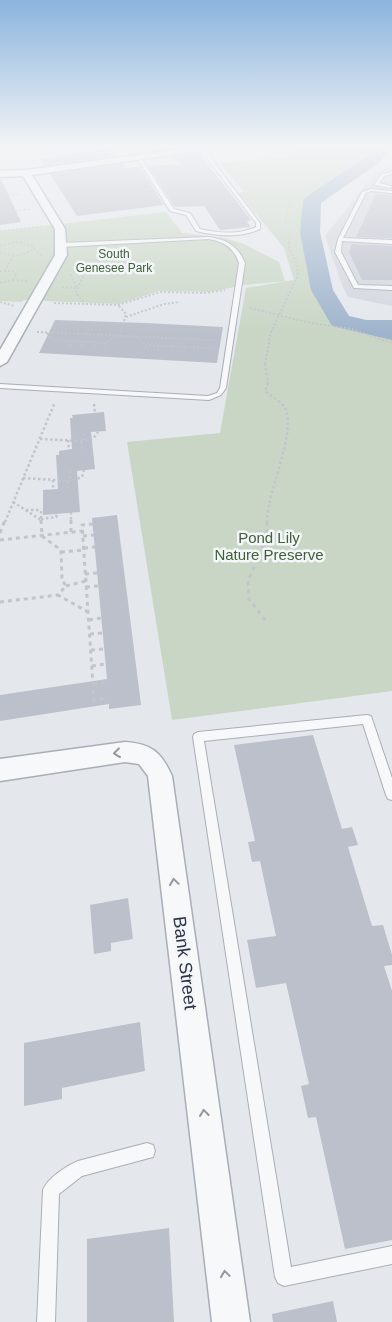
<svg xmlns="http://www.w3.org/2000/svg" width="392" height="1322" font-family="Helvetica,sans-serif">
	<rect width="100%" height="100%" fill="#e4e7ec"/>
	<polygon fill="#d2d6de" points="392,166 392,306 348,297 342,285 325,236 376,172"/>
	<g fill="#c9d6c5">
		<polygon points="320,147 366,147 376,155 373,160 322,201 314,226 320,259 325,274 330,320 392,321 392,691 172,720 127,442 220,433 246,288 294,280 284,248 239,193 244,192 220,163 288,157 281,151"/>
		<polygon points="166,212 182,233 225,238 244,244 279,262 285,281 244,285 210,292 159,291 119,304 24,300 22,302 0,301 0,231"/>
	</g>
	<polygon fill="#9fb4cc" points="331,320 392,320 392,340 388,338"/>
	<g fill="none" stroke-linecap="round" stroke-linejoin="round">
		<path fill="#9fb4cc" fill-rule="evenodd" d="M 357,147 C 367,146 381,144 388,152 L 380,162 L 321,203 L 320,232 L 333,290 L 349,316 L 392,326 L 392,340 L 332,326 L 311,290 L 300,232 L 303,201 L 306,197 L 370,154 L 359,150 Z"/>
	</g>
	<g fill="#bbc0ca">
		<polygon points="107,149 114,156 44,166 40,159"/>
		<polygon points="199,153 251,220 247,222 251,227 220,230 204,206 175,207 148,166 180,164 172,157"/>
		<polygon points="122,164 126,168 140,167 164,205 77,216 50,174"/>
		<polygon points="0,179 1,179 21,222 0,225"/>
		<polygon points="376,194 392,195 392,238 356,237"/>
		<polygon points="352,244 392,246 392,280 362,280 349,252"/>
		<polygon points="55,320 145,323 223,327 217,363 39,353"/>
		<polygon points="104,412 106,431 91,432 95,469 77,471 80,512 43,515 43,490 58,489 56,455 59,455 59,451 72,449 70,418 73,418 72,415"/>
		<polygon points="117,515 141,705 109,709 109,704 0,721 0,695 107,679 92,518"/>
		<polygon points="313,735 342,829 352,827 358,845 348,847 372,926 383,925 392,955 392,965 384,966 392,991 392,1240 345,1249 316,1117 308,1118 301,1086 309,1084 286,983 256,988 247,940 276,936 260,861 252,862 248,842 255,841 234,745"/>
		<polygon points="128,898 133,939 111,943 111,951 94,954 90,905"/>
		<polygon points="140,1022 145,1071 62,1088 62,1099 24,1106 24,1043"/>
		<polygon points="169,1228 174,1322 87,1322 87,1239"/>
		<polygon points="333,1301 337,1322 273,1322 272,1314"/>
	</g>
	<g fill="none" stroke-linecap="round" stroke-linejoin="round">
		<defs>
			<g id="lane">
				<path d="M 200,148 L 210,154 L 213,161 L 260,223 L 260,229 C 241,238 216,236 196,231 L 186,215 L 170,211 L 136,156 L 139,155 L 174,209 L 190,213 L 200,229 C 217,233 240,235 256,227 L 256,223 L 210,162 L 207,156 L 199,150 Z"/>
				<polygon points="392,172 392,174 384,176 379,183 391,186 391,188 374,185 382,174"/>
				<polygon points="371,189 392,191 392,193 371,191 366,193 343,238 392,240 392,244 342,241 341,252 358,285 392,286 392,290 354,288 335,252 338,239 362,192"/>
				<path d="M 208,237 C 226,239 238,246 245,263 L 226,388 L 221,395 L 209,400 L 0,388 L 0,384 L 208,396 L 217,393 L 220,388 L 239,263 C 234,248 224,241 208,239 L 61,247 L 58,245 L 61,243 Z"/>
				<polygon points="367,715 371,716 372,719 392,778 392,800 388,799 386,795 363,724 204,741 291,1267 392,1246 392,1264 284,1286 278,1283 275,1277 193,737 194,734 198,732"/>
				<path d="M 147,1143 L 153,1145 L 155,1151 L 153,1157 L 82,1176 L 59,1194 L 55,1322 L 37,1322 L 43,1190 C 48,1178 66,1166 78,1161 Z"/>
			</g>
			<g id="street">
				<polygon points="196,147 216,147 212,149 32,175 65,229 67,255 7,362 0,366 0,350 55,255 55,229 23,176 0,177 0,171 26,170"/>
				<path d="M 125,742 C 152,744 161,752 172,776 L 250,1322 L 212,1322 L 148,776 L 139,764 L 125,762 L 0,781 L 0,759 Z"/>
			</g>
		</defs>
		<use href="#lane" stroke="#a9aeb7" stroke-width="2"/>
		<use href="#street" stroke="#a9aeb7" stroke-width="3"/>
		<g stroke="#c2c5cb" stroke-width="1" stroke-dasharray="2 2" stroke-linecap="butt">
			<path d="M 276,147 L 342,155 L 355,160 C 343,166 299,185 294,194 C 287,204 288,213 285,223 L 290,231 L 289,242"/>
			<polyline points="0,196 20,194"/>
			<polyline points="0,213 31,209"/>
			<polyline points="0,231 42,226"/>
			<polyline points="12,242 24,242"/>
		</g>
		<g stroke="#c2c5cb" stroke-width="2" stroke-dasharray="2 2" stroke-linecap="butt">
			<polyline points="0,246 17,242 34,246 34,249 19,256 0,253"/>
			<polyline points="34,249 43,257"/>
			<polyline points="0,271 13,271 17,275 13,280 0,283"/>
			<polyline points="5,271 13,256"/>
			<polyline points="83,276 76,293 85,304"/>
			<polyline points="13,280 27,281"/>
			<polyline points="62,287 77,288 70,273"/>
			<polyline points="0,302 15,306"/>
			<polyline points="54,303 118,305 161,292 204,293 225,290"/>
			<polyline points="119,306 126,314 120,336"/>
			<polyline points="250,308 306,322 351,329 392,343"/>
			<polyline points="126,317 164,304 180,302"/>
			<polyline points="37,332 213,340 216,343"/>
			<polyline points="47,333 52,340 106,343 116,336"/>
			<polyline points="65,333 67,328"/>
			<polyline points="77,334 79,329"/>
			<polyline points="87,334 89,329"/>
			<polyline points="99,335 101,330"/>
			<polyline points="110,335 111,330"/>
			<polyline points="136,337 146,345 211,348 215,346"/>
			<polyline points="71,346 73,341"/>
			<polyline points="81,346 83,342"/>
			<polyline points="94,347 96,342"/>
			<polyline points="105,348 106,343"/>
			<polyline points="144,349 146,345"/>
			<polyline points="157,350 159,345"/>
			<polyline points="171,351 172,346"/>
			<polyline points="184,351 185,346"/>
			<polyline points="197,352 198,347"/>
			<polyline points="265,364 271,332 298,275 297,264 289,248 289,241"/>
		</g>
		<g stroke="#c2c5cb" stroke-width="2.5" stroke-dasharray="2.5 2.5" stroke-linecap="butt">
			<path d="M 265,363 L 268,383 L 265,391 C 271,396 282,402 285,408 C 297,434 267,490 267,522"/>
			<polyline points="94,404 95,413"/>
			<polyline points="84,433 84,440"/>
			<polyline points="40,439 82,441 93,439 98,432"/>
			<polyline points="68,440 69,450"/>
			<polyline points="82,441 82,449"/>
			<polyline points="70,471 70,481"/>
			<polyline points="23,478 70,481 82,477 84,470"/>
			<polyline points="53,480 53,489"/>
			<polyline points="67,481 68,488"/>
			<polyline points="13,502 41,520"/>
			<polyline points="26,510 40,510"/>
			<polyline points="41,511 41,522"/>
			<polyline points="71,512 71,522"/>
			<polyline points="41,519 56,517 57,514"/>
			<polyline points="5,522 55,402"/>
		</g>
		<g stroke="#c2c5cb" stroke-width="3" stroke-dasharray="4 4" stroke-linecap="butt">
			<polyline points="41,520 42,536 61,550 62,580 66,586 58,595 88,612"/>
			<polyline points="71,520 71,533"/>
			<polyline points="93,524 82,525 94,700 108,698"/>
			<polyline points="0,533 5,520"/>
			<polyline points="83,536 94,535"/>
			<polyline points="0,540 82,531"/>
			<polyline points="84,548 95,547"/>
			<polyline points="61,552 84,550"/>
			<polyline points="85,574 97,573"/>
			<polyline points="66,586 86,581"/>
			<polyline points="86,587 98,586"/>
			<polyline points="0,602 58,595"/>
			<polyline points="89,620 101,618"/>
			<polyline points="265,620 249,599 248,581 267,538 267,520"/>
			<polyline points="90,634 103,633"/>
			<polyline points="91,650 104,649"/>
			<polyline points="92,666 105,664"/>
			<polyline points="93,684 107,682"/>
		</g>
		<use href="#lane" fill="#f7f8fa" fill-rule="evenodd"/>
		<use href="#street" fill="#f7f8fa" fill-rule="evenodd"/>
	</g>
	<defs><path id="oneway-chevron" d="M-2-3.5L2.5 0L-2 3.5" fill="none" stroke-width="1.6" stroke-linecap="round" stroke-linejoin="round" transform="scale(1.25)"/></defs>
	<g stroke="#9196a0">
		<use href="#oneway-chevron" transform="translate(117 753) rotate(173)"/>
		<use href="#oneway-chevron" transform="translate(174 882) rotate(-98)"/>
		<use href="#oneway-chevron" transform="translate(204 1113) rotate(-97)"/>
		<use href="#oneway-chevron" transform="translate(225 1274) rotate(-98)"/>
	</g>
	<linearGradient id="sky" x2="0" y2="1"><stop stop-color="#8bb4dd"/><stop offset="0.44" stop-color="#f3f4f6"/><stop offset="1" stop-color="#f3f4f6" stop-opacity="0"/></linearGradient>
	<rect width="392" height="332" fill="url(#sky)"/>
	<g text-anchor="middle" stroke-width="5" stroke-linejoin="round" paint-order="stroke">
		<g font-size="12" fill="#3f6138" stroke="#f4f6f9">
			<text x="114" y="258">South<tspan x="114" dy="14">Genesee Park</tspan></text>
		</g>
		<g font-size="15" fill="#3f6138" stroke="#f4f6f9">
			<text x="269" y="543">Pond Lily<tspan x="269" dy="17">Nature Preserve</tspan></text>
		</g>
		<g font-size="18" fill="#2b3445" stroke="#f4f6f9">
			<text transform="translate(185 963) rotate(83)" y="6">Bank Street</text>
		</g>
	</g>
</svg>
